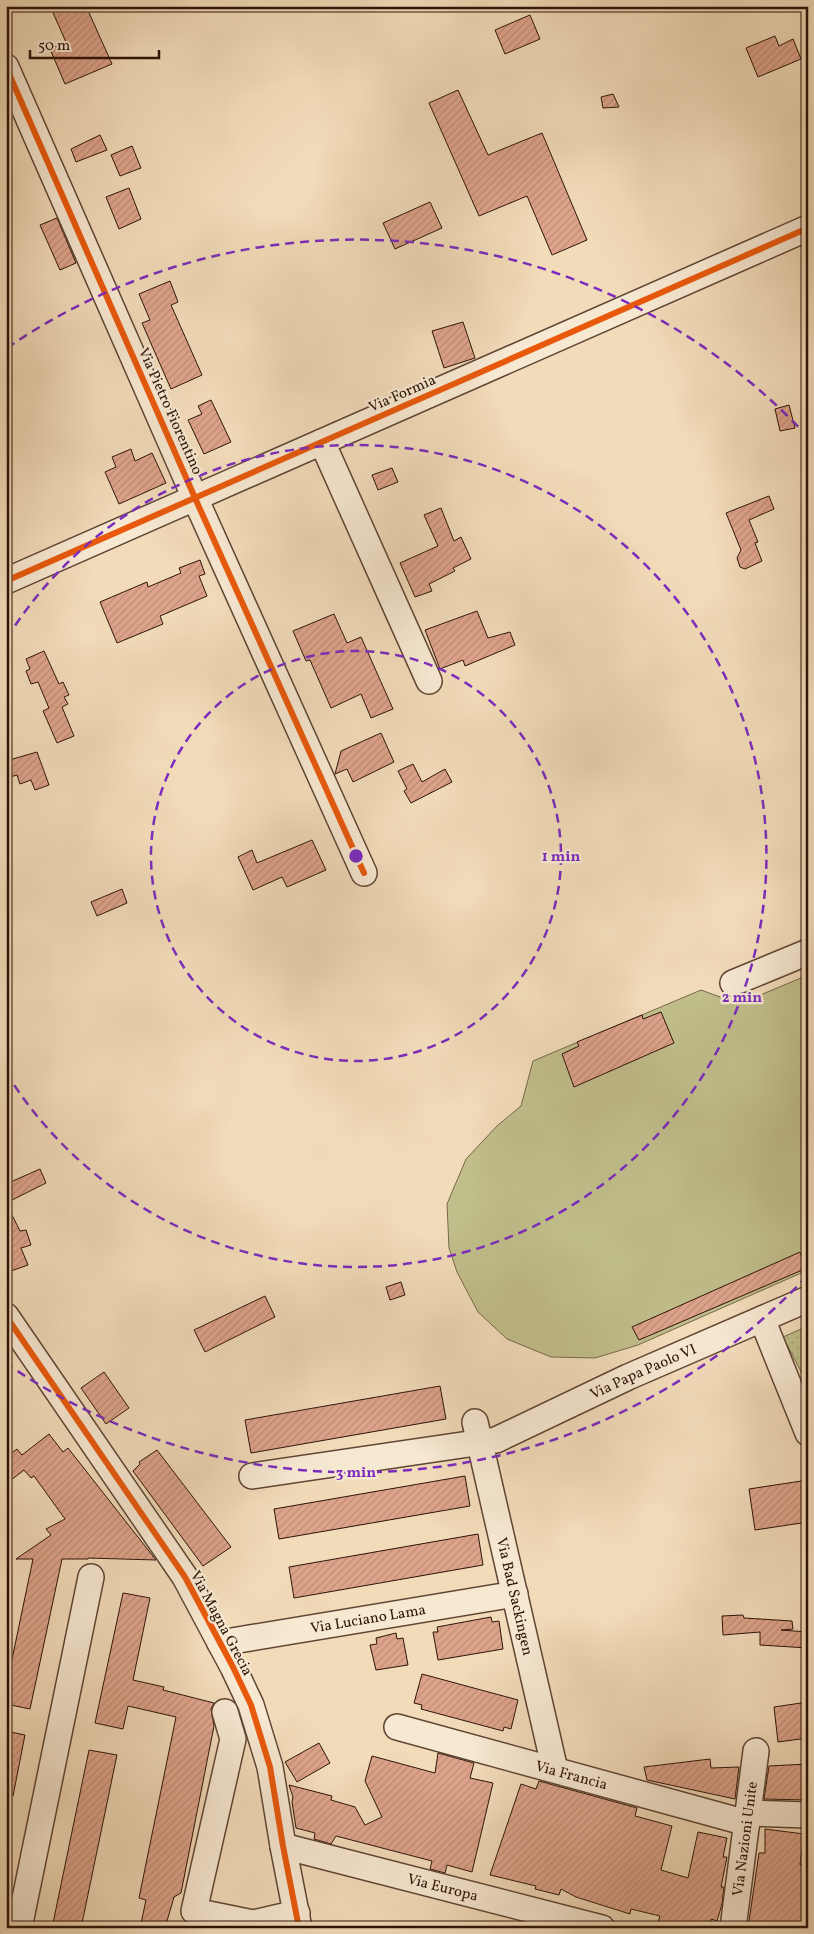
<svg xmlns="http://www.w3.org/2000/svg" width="814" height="1934" font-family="Vollkorn,serif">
	<defs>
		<pattern id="grass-dots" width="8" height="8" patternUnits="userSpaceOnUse" patternTransform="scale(1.25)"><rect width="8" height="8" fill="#c0be8b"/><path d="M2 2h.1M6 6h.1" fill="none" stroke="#a5a276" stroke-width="1.8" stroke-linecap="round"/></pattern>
		<pattern id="building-hatch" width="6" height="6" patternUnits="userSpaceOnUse" patternTransform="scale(1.25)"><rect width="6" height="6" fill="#dea48b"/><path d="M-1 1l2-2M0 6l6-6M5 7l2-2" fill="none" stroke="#bf8c76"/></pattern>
	</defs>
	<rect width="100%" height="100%" fill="#f2dbb9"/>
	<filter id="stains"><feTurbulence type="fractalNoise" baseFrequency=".004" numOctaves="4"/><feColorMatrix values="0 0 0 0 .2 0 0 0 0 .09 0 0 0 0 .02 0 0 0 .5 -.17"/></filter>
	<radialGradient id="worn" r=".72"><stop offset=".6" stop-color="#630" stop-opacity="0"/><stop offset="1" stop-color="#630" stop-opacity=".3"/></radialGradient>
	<polygon fill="url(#grass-dots)" stroke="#77684a" points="808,1326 808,1385 783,1337"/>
	<polygon fill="#c0be8b" stroke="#77684a" points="808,975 808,1270 638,1345 595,1358 551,1357 507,1339 478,1312 457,1272 449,1248 447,1204 466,1159 497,1126 521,1106 533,1061 701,990 739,1004"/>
	<g fill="url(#building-hatch)" stroke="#2e1308">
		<polygon points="50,6 86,6 112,64 65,84 50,49 66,42"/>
		<polygon points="530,15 540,39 505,54 495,30"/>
		<polygon points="775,36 779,46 793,39 801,59 758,77 746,48"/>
		<polygon points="458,90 488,155 542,133 587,240 552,255 527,196 479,216 429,103"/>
		<polygon points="613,94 619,107 603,108 601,97"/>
		<polygon points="100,135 107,150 76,162 71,149"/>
		<polygon points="132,146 141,168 120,176 111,155"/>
		<polygon points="129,188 141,219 119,229 106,197"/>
		<polygon points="430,202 442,228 395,249 383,223"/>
		<polygon points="57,218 76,263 60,270 40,225"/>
		<polygon points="170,281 178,302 171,305 202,375 171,389 142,323 150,320 139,294"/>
		<polygon points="463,322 475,358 444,368 432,331"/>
		<polygon points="211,400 231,442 204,454 188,420 202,414 198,406"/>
		<polygon points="789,405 795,428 780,431 775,409"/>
		<polygon points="131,449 135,461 152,453 166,483 119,504 105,472 116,467 112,457"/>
		<polygon points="392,468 398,482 378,490 372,475"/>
		<polygon points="769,496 774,509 749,520 758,542 755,543 762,561 745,569 740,567 737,558 741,550 726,513"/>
		<polygon points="441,508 454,541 461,537 471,559 453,568 455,571 429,584 432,591 415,597 400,563 438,546 424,515"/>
		<polygon points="200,560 205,574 199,576 207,596 160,616 163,624 117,643 100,602 147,582 148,587 181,573 179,568"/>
		<polygon points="477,611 488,638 510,632 515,645 465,666 463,660 440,669 425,630"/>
		<polygon points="334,614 347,643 361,637 393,709 371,718 361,694 331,708 310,660 306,661 293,631"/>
		<polygon points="44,651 59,684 63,682 69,695 64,697 68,704 62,707 74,736 57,743 43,711 49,708 38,682 31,684 26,671 30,669 26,659"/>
		<polygon points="381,733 394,762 353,782 347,769 335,774 341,751"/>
		<polygon points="37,752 49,785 35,790 31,780 20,784 17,775 10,777 6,761"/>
		<polygon points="413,764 422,782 445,769 452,782 411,803 404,791 407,789 398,771"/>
		<polygon points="312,840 326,870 287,887 282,877 253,890 238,857 252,850 257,863"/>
		<polygon points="122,889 127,903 97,916 91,902"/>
		<polygon points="661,1012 674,1043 574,1087 562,1054 579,1046 577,1042 642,1015 643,1019"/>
		<polygon points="40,1169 46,1183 6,1203 6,1184"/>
		<polygon points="6,1203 20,1231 26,1230 31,1245 21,1248 28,1265 11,1271 6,1262"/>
		<polygon points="800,1252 807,1268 639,1340 632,1327"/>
		<polygon points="401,1282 405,1295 390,1300 386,1287"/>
		<polygon points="265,1296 275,1317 205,1352 194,1330"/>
		<polygon points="104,1372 129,1408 106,1424 81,1388"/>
		<polygon points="440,1386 446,1419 251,1453 245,1420"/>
		<polygon points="49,1434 63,1452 68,1448 156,1560 88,1558 88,1559 62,1559 30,1709 6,1704 6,1688 33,1559 16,1559 51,1535 46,1529 65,1519 34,1476 31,1478 24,1470 6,1484 6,1457 17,1449 22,1455"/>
		<polygon points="157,1450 231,1547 203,1566 133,1471 140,1464 139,1462"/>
		<polygon points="465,1476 470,1506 279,1539 274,1509"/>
		<polygon points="808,1480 808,1522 755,1530 749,1489"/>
		<polygon points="478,1534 483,1565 294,1598 289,1567"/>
		<polygon points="123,1593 150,1598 133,1680 164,1687 163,1690 214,1703 211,1709 214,1726 181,1893 174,1897 165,1928 140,1928 146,1900 139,1898 176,1717 128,1706 123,1729 95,1723"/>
		<polygon points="743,1615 744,1618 792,1621 793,1629 781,1630 808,1632 808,1648 760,1645 760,1632 723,1635 722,1616"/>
		<polygon points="491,1617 492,1622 499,1621 503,1649 438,1660 433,1632 438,1632 437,1627"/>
		<polygon points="396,1633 397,1639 403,1638 408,1665 376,1670 370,1645 377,1644 376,1638"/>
		<polygon points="422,1674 518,1700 511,1729 504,1727 503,1731 421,1709 422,1705 414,1703"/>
		<polygon points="808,1702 808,1738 778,1742 774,1707"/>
		<polygon points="6,1731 25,1735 13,1796 6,1796"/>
		<polygon points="319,1743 330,1763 297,1782 285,1762"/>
		<polygon points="89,1750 117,1755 81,1928 52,1928"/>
		<polygon points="438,1753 474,1763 470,1778 493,1783 472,1872 447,1865 445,1873 430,1869 432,1861 336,1836 331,1844 314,1839 315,1833 296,1828 292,1802 293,1797 289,1785 332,1796 331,1800 355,1807 365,1825 382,1817 365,1781 372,1756 435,1773"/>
		<polygon points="710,1759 711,1768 739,1767 735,1799 647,1780 644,1767"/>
		<polygon points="808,1764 808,1800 764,1799 769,1766"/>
		<polygon points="539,1781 637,1808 635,1816 672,1826 661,1870 688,1878 698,1832 727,1838 723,1857 727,1857 721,1887 724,1887 722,1904 717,1921 711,1919 709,1928 656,1928 660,1916 631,1909 630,1914 576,1897 561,1889 559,1895 535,1889 536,1886 490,1875 521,1784 536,1789"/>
		<polygon points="765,1829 804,1834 800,1865 808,1865 808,1928 748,1928 759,1853 765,1853"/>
	</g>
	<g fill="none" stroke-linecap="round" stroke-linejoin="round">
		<defs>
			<g id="minor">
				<polyline points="6,67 195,498 364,873"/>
				<polyline points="322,442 429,681"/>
				<polyline points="6,581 808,228"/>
				<polyline points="733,983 808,952"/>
				<polyline points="6,1316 185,1577 233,1667 251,1705 270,1767 283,1846 299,1928"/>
				<polyline points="762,1319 808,1433"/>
				<path id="s1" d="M 475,1422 L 555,1770"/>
				<path id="s2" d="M 252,1476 L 496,1440 L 628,1377 L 808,1299"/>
				<path id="s3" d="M 220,1643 L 515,1594"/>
				<polyline points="225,1712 233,1739 194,1911 253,1923 297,1913"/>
				<path id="s4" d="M 397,1727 L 747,1823"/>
				<polyline points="748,1813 808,1815"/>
				<path id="s5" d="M 283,1846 L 602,1928"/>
				<polyline points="19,1928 91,1577"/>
				<path id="s6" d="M 733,1928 L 756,1751"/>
			</g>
		</defs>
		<use href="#minor" stroke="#5f4534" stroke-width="28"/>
		<use href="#minor" stroke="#f7e8d2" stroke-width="25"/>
		<defs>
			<g id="cycleway">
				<polyline points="6,67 195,498 364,873"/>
				<polyline points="6,581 808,228"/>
				<polyline points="6,1316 185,1577 233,1667 251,1705 270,1767 283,1846 299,1928"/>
			</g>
		</defs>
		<use href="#cycleway" stroke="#f7e8d2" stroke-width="9"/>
		<use href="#cycleway" stroke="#e8590c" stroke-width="6"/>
	</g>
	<g fill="none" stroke="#7b2cbf" stroke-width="2.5" stroke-dasharray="9 6">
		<circle cx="356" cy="856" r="205"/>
		<path d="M7 638A411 411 0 1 1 7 1074"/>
		<path d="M807 1276A616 616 0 0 1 7 1364M7 348A616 616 0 0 1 807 436"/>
	</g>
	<g text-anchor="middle" stroke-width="4.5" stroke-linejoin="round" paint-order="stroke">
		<g font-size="15" fill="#2e1308" stroke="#f7e8d2">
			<text transform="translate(402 393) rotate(-24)" y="5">Via Formia</text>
			<text transform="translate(171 411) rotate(66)" y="5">Via Pietro Fiorentino</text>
			<text dy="5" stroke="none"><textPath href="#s2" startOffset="409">Via Papa Paolo VI</textPath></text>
			<text dy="5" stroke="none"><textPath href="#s1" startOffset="179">Via Bad Sackingen</textPath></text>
			<text dy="5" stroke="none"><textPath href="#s3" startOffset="150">Via Luciano Lama</textPath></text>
			<text transform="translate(222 1623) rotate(62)" y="5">Via Magna Grecia</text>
			<text dy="5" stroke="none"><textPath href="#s4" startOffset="181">Via Francia</textPath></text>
			<text dy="5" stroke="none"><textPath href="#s6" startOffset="90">Via Nazioni Unite</textPath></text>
			<text dy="5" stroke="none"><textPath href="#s5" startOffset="165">Via Europa</textPath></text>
		</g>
	</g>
	<circle cx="356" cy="856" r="8" fill="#7b2cbf" stroke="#f7e8d2" stroke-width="2.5"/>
	<g font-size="15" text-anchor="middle" font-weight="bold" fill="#7b2cbf" stroke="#f7e8d2" stroke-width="4.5" stroke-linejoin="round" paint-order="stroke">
		<text x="561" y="861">1 min</text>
		<text x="742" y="1002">2 min</text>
		<text x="356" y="1477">3 min</text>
	</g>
	<rect width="814" height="1934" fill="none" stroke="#f2dbb9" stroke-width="25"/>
	<rect x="8" y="8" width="799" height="1919" fill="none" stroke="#2e1308" stroke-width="2.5"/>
	<rect x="12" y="12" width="789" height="1909" fill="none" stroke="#2e1308"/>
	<path d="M30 50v8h129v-8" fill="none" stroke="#2e1308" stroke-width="2.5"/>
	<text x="38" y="50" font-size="15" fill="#2e1308" stroke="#f7e8d2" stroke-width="4" paint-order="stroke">50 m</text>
	<rect width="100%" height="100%" filter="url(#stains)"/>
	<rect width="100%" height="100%" fill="url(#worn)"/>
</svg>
